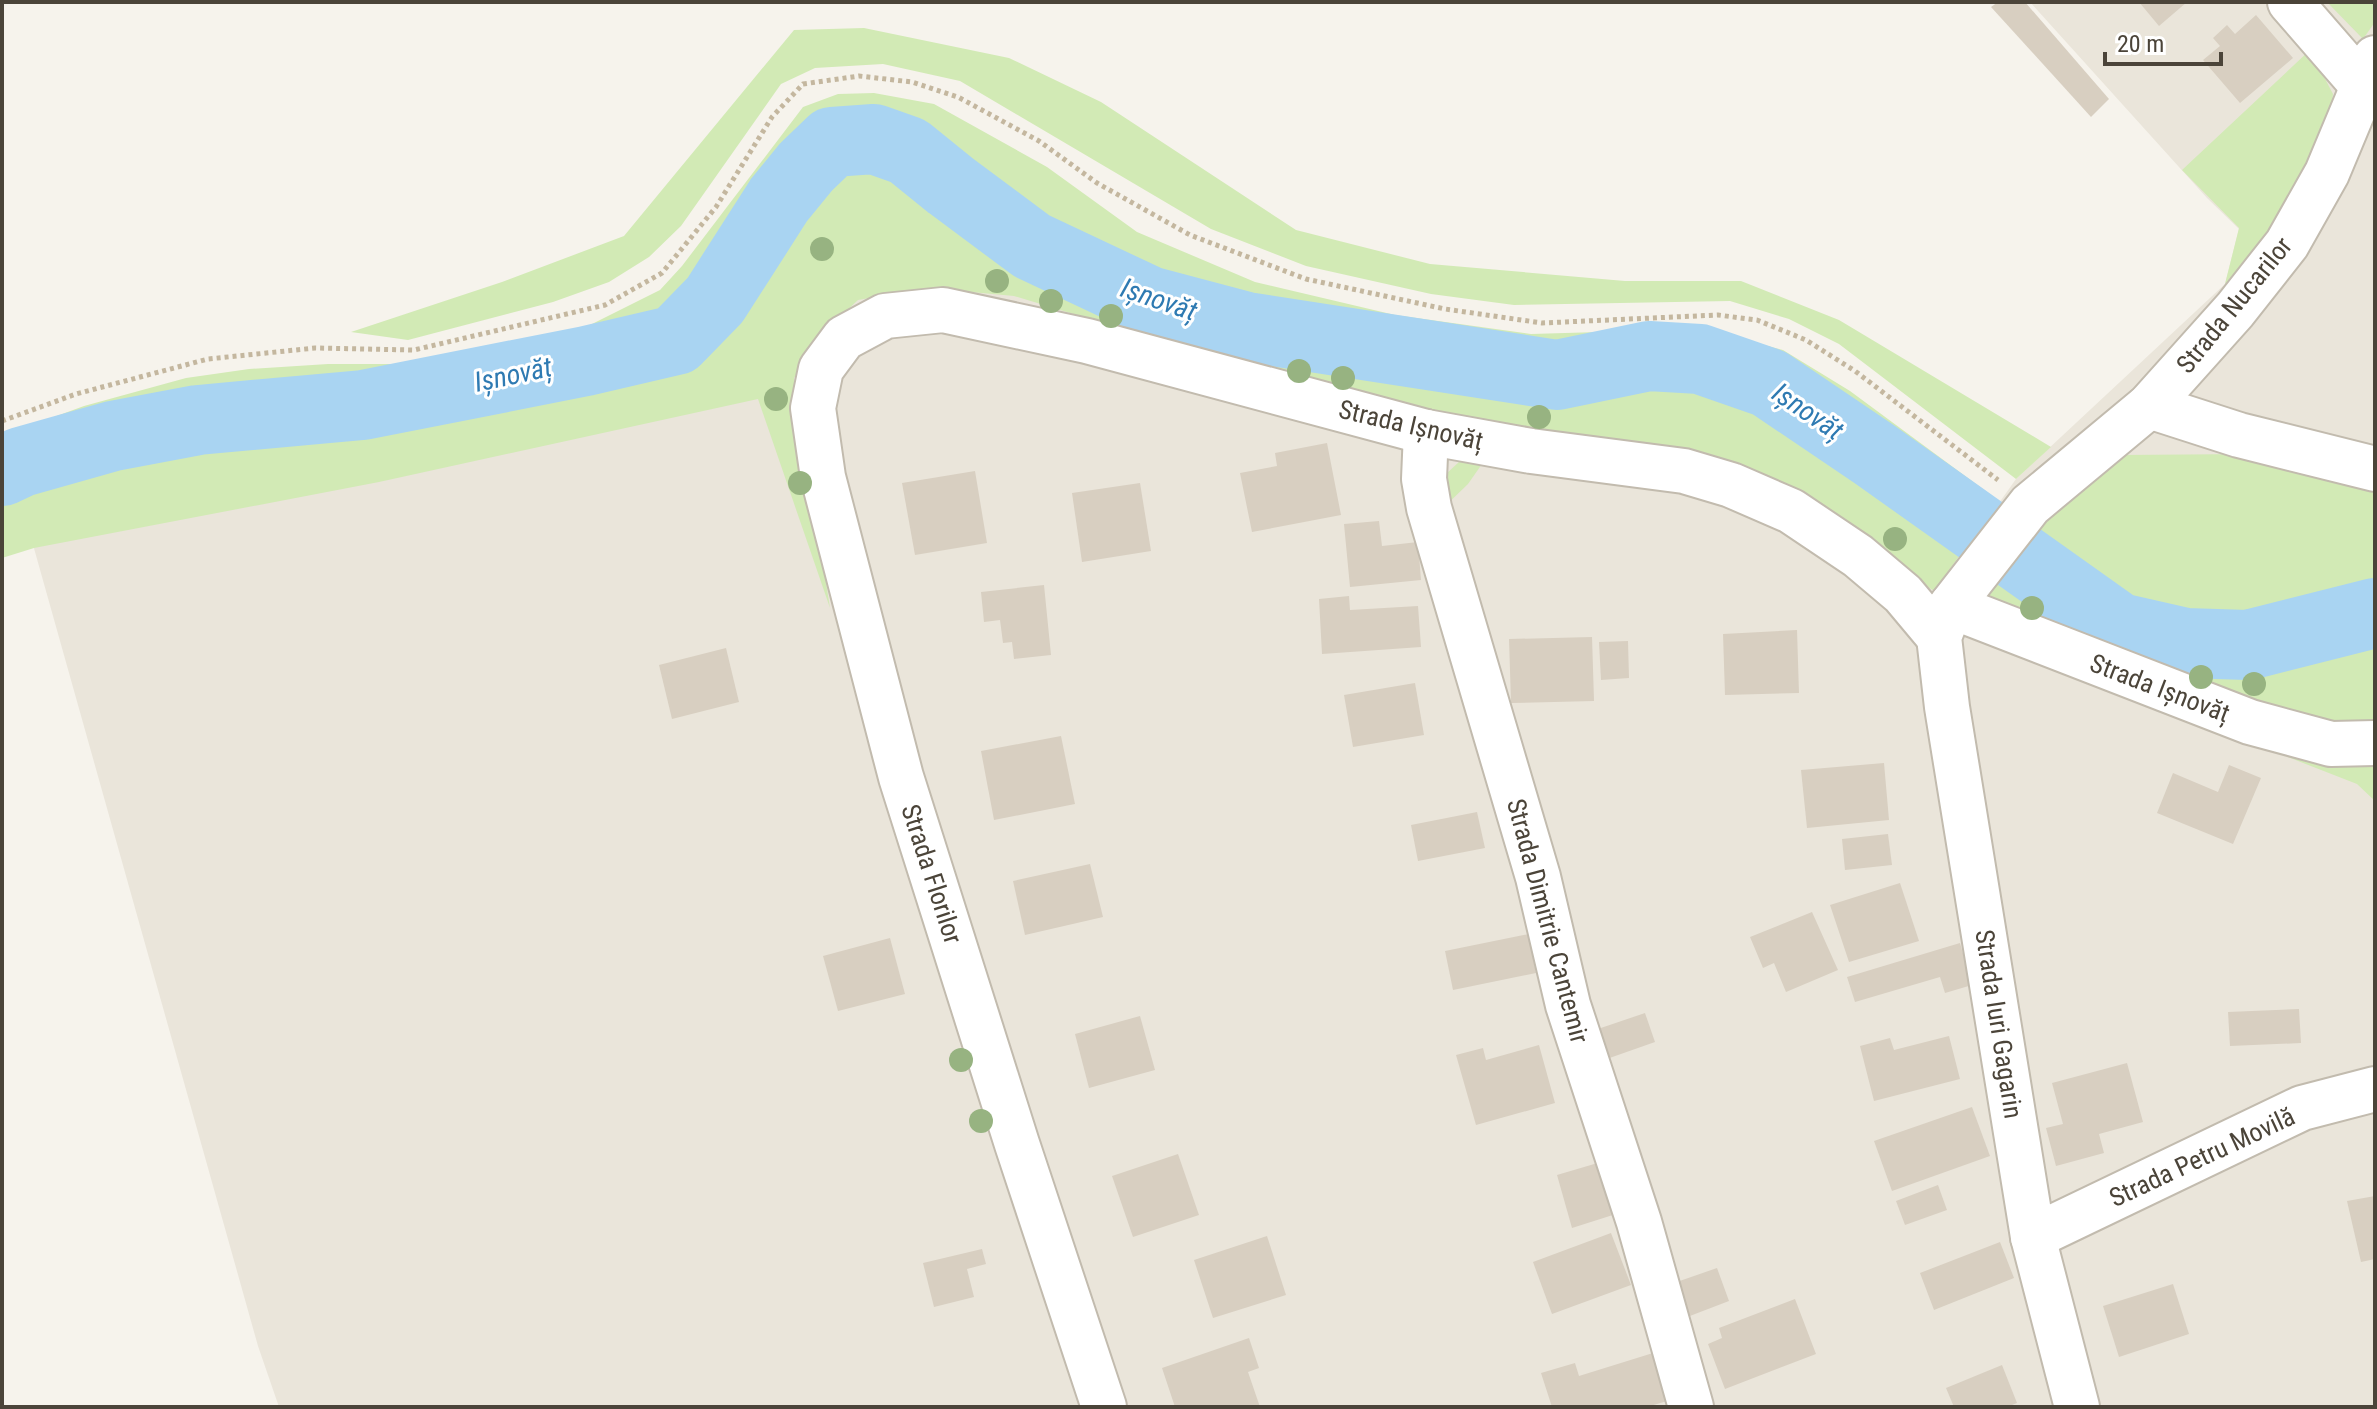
<svg xmlns="http://www.w3.org/2000/svg" width="2377" height="1409" font-family="'Roboto Condensed',sans-serif">
	<rect width="100%" height="100%" fill="#f6f3ec"/>
	<polygon fill="#eae5da" points="2030,2 2375,2 2375,1407 279,1407 258,1346 21,502 699,364 804,201 1963,554 2016,479 2225,284 2239,229 2207,198"/>
	<g fill="#d2eab5">
		<polygon points="2327,2 2375,2 2375,22 2363,39"/>
		<polygon points="864,28 1009,58 1101,102 1296,230 1430,264 1625,281 1741,281 1839,320 2051,447 2016,479 1839,344 1789,319 1730,301 1514,305 1431,294 1306,266 1211,229 960,81 883,64 815,68 781,84 681,226 649,257 609,282 553,302 408,340 351,332 502,282 624,236 794,30"/>
		<polygon points="2310,50 2333,94 2329,126 2293,208 2225,284 2239,228 2182,170"/>
		<polygon points="874,93 934,104 1047,167 1137,232 1255,282 1395,315 1531,334 1633,331 1719,333 1783,350 1850,391 1999,501 1934,591 1806,504 1482,430 1211,356 1014,296 928,288 858,300 825,331 794,378 830,608 758,399 379,482 34,548 2,558 2,436 84,406 186,378 249,369 328,364 416,364 584,328 660,290 682,266 803,107 838,94"/>
		<polygon points="2252,454 2375,483 2375,801 2357,784 1975,635 1994,578 2047,511 2119,455"/>
		<polygon points="1472,461 1482,464 1468,484 1441,510 1446,474 1459,462"/>
	</g>
	<g fill="none" stroke-linecap="round" stroke-linejoin="round">
		<polyline stroke="#a9d4f2" stroke-width="70" points="2,471 21,462 113,436 198,420 363,405 586,361 676,340 715,300 779,200 806,167 832,142 874,139 908,151 950,185 1032,246 1149,301 1247,327 1557,375 1649,356 1700,359 1769,383 1874,454 2119,628 2185,643 2248,645 2375,613"/>
	</g>
	<g fill="#d8cfc1">
		<polygon points="1998,2 2025,2 2109,99 2091,117 1991,7"/>
		<polygon points="2139,2 2187,2 2159,26"/>
		<polygon points="2256,15 2293,58 2240,103 2203,60 2220,46 2213,38 2227,25 2235,34"/>
		<polygon points="1327,443 1341,515 1252,532 1240,473 1277,466 1275,453"/>
		<polygon points="975,471 987,543 915,555 902,483"/>
		<polygon points="1140,483 1151,551 1082,562 1072,493"/>
		<polygon points="1379,521 1382,546 1418,542 1421,580 1350,587 1344,524"/>
		<polygon points="1044,585 1051,655 1014,659 1012,642 1003,643 1000,620 984,622 981,592"/>
		<polygon points="1349,596 1350,610 1418,606 1421,647 1322,654 1319,599"/>
		<polygon points="1797,630 1799,693 1725,695 1723,634"/>
		<polygon points="1592,637 1594,701 1511,703 1509,639"/>
		<polygon points="1628,641 1629,678 1601,680 1599,642"/>
		<polygon points="726,648 739,702 672,719 659,665"/>
		<polygon points="1415,683 1424,735 1353,747 1344,695"/>
		<polygon points="1061,736 1075,804 994,820 981,751"/>
		<polygon points="1884,763 1889,820 1807,828 1801,770"/>
		<polygon points="2229,765 2261,778 2233,844 2157,813 2173,773 2218,792"/>
		<polygon points="1477,812 1485,848 1418,861 1411,825"/>
		<polygon points="1888,834 1892,865 1845,870 1842,839"/>
		<polygon points="1090,864 1103,917 1025,935 1013,881"/>
		<polygon points="1900,883 1919,941 1849,962 1830,905"/>
		<polygon points="1812,912 1838,970 1786,992 1774,963 1763,968 1750,937"/>
		<polygon points="1529,934 1536,973 1453,990 1445,951"/>
		<polygon points="890,938 905,994 838,1011 823,956"/>
		<polygon points="1960,943 1972,985 1945,993 1940,977 1855,1002 1847,977"/>
		<polygon points="2299,1009 2301,1043 2230,1046 2228,1012"/>
		<polygon points="1645,1013 1655,1042 1601,1061 1592,1031"/>
		<polygon points="1140,1016 1155,1070 1089,1088 1075,1034"/>
		<polygon points="1949,1036 1960,1079 1874,1101 1860,1046 1890,1038 1894,1050"/>
		<polygon points="1539,1045 1555,1103 1476,1125 1456,1055 1483,1048 1486,1060"/>
		<polygon points="2127,1063 2143,1122 2099,1134 2104,1153 2056,1166 2046,1128 2063,1124 2052,1083"/>
		<polygon points="1972,1107 1990,1156 1892,1191 1874,1141"/>
		<polygon points="1178,1154 1199,1215 1133,1237 1112,1176"/>
		<polygon points="1601,1162 1616,1214 1572,1228 1557,1175"/>
		<polygon points="1938,1185 1947,1210 1905,1225 1896,1201"/>
		<polygon points="2375,1196 2375,1259 2361,1262 2347,1201"/>
		<polygon points="1611,1233 1631,1285 1552,1314 1533,1262"/>
		<polygon points="1267,1236 1286,1295 1213,1318 1194,1260"/>
		<polygon points="2000,1242 2014,1278 1934,1310 1920,1273"/>
		<polygon points="982,1249 986,1264 967,1269 974,1297 934,1307 923,1263"/>
		<polygon points="1717,1268 1729,1301 1682,1319 1671,1284"/>
		<polygon points="2173,1284 2189,1334 2119,1357 2103,1306"/>
		<polygon points="1795,1299 1816,1354 1725,1389 1708,1344 1722,1338 1719,1328"/>
		<polygon points="1249,1338 1259,1368 1248,1372 1260,1407 1175,1407 1162,1368"/>
		<polygon points="1653,1353 1667,1401 1647,1407 1552,1407 1541,1373 1575,1363 1579,1376"/>
		<polygon points="2002,1365 2017,1403 2007,1407 1954,1407 1946,1388"/>
	</g>
	<g fill="none" stroke-linecap="round" stroke-linejoin="round">
		<defs>
			<g id="minor">
				<polyline points="2290,2 2363,86"/>
				<polyline points="2149,406 2239,435 2375,469"/>
				<polyline points="1426,432 1424,479 1429,508 1538,877 1568,1005 1639,1222 1691,1407"/>
				<polyline points="1951,606 2250,722 2331,744 2375,743"/>
				<polyline points="2033,1237 2302,1108 2375,1089"/>
				<polyline points="1104,1407 1017,1144 901,777 823,477 813,408 821,369 844,338 885,316 943,310 1087,341 1426,432 1531,451 1684,471 1731,485 1791,511 1858,556 1903,594 1939,637"/>
				<polyline points="2077,1407 2033,1237 1947,707 1939,637 1951,606 2030,505 2149,406 2235,310 2287,244 2327,173 2375,58"/>
			</g>
		</defs>
		<use href="#minor" stroke="#c2bbae" stroke-width="48"/>
		<polyline stroke="#c4b79f" stroke-width="5" stroke-dasharray="4 4" stroke-linecap="butt" points="2,421 76,394 208,359 315,348 414,350 605,305 662,273 716,207 772,117 803,84 859,76 912,82 958,97 1039,141 1097,183 1190,235 1306,279 1445,309 1542,323 1718,315 1757,320 1806,340 1855,371 1998,480"/>
		<use href="#minor" stroke="#fff" stroke-width="44"/>
	</g>
	<g fill="#97b381">
		<circle cx="822" cy="249" r="12"/>
		<circle cx="997" cy="281" r="12"/>
		<circle cx="1051" cy="301" r="12"/>
		<circle cx="1111" cy="316" r="12"/>
		<circle cx="1299" cy="371" r="12"/>
		<circle cx="1343" cy="378" r="12"/>
		<circle cx="776" cy="399" r="12"/>
		<circle cx="1539" cy="417" r="12"/>
		<circle cx="800" cy="483" r="12"/>
		<circle cx="1895" cy="539" r="12"/>
		<circle cx="2032" cy="608" r="12"/>
		<circle cx="2201" cy="677" r="12"/>
		<circle cx="2254" cy="684" r="12"/>
		<circle cx="961" cy="1060" r="12"/>
		<circle cx="981" cy="1121" r="12"/>
	</g>
	<g text-anchor="middle" stroke-width="6" stroke-linejoin="round" paint-order="stroke">
		<g font-size="26" fill="#4b4439" stroke="#fff">
			<text transform="translate(2234 305) rotate(-51)" y="9">Strada Nucarilor</text>
			<text transform="translate(1411 425) rotate(13)" y="9">Strada Ișnovăț</text>
			<text transform="translate(2160 688) rotate(21)" y="9">Strada Ișnovăț</text>
			<text transform="translate(932 874) rotate(72)" y="9">Strada Florilor</text>
			<text transform="translate(1548 921) rotate(75)" y="9">Strada Dimitrie Cantemir</text>
			<text transform="translate(1999 1024) rotate(81)" y="9">Strada Iuri Gagarin</text>
			<text transform="translate(2202 1157) rotate(-25)" y="9">Strada Petru Movilă</text>
		</g>
		<g font-size="28" font-style="italic" fill="#2e7ab2" stroke="#fff">
			<text transform="translate(1159 299) rotate(19)" y="10">Ișnovăț</text>
			<text transform="translate(513 374) rotate(-12)" y="10">Ișnovăț</text>
			<text transform="translate(1808 411) rotate(34)" y="10">Ișnovăț</text>
		</g>
	</g>
	<rect width="2377" height="1409" fill="none" stroke="#4b4439" stroke-width="8"/>
	<path d="M2105 52v12h116v-12" fill="none" stroke="#4b4439" stroke-width="4"/>
	<text x="2117" y="52" font-size="24" fill="#4b4439" stroke="#ffffff" stroke-width="6" paint-order="stroke">20 m</text>
</svg>
